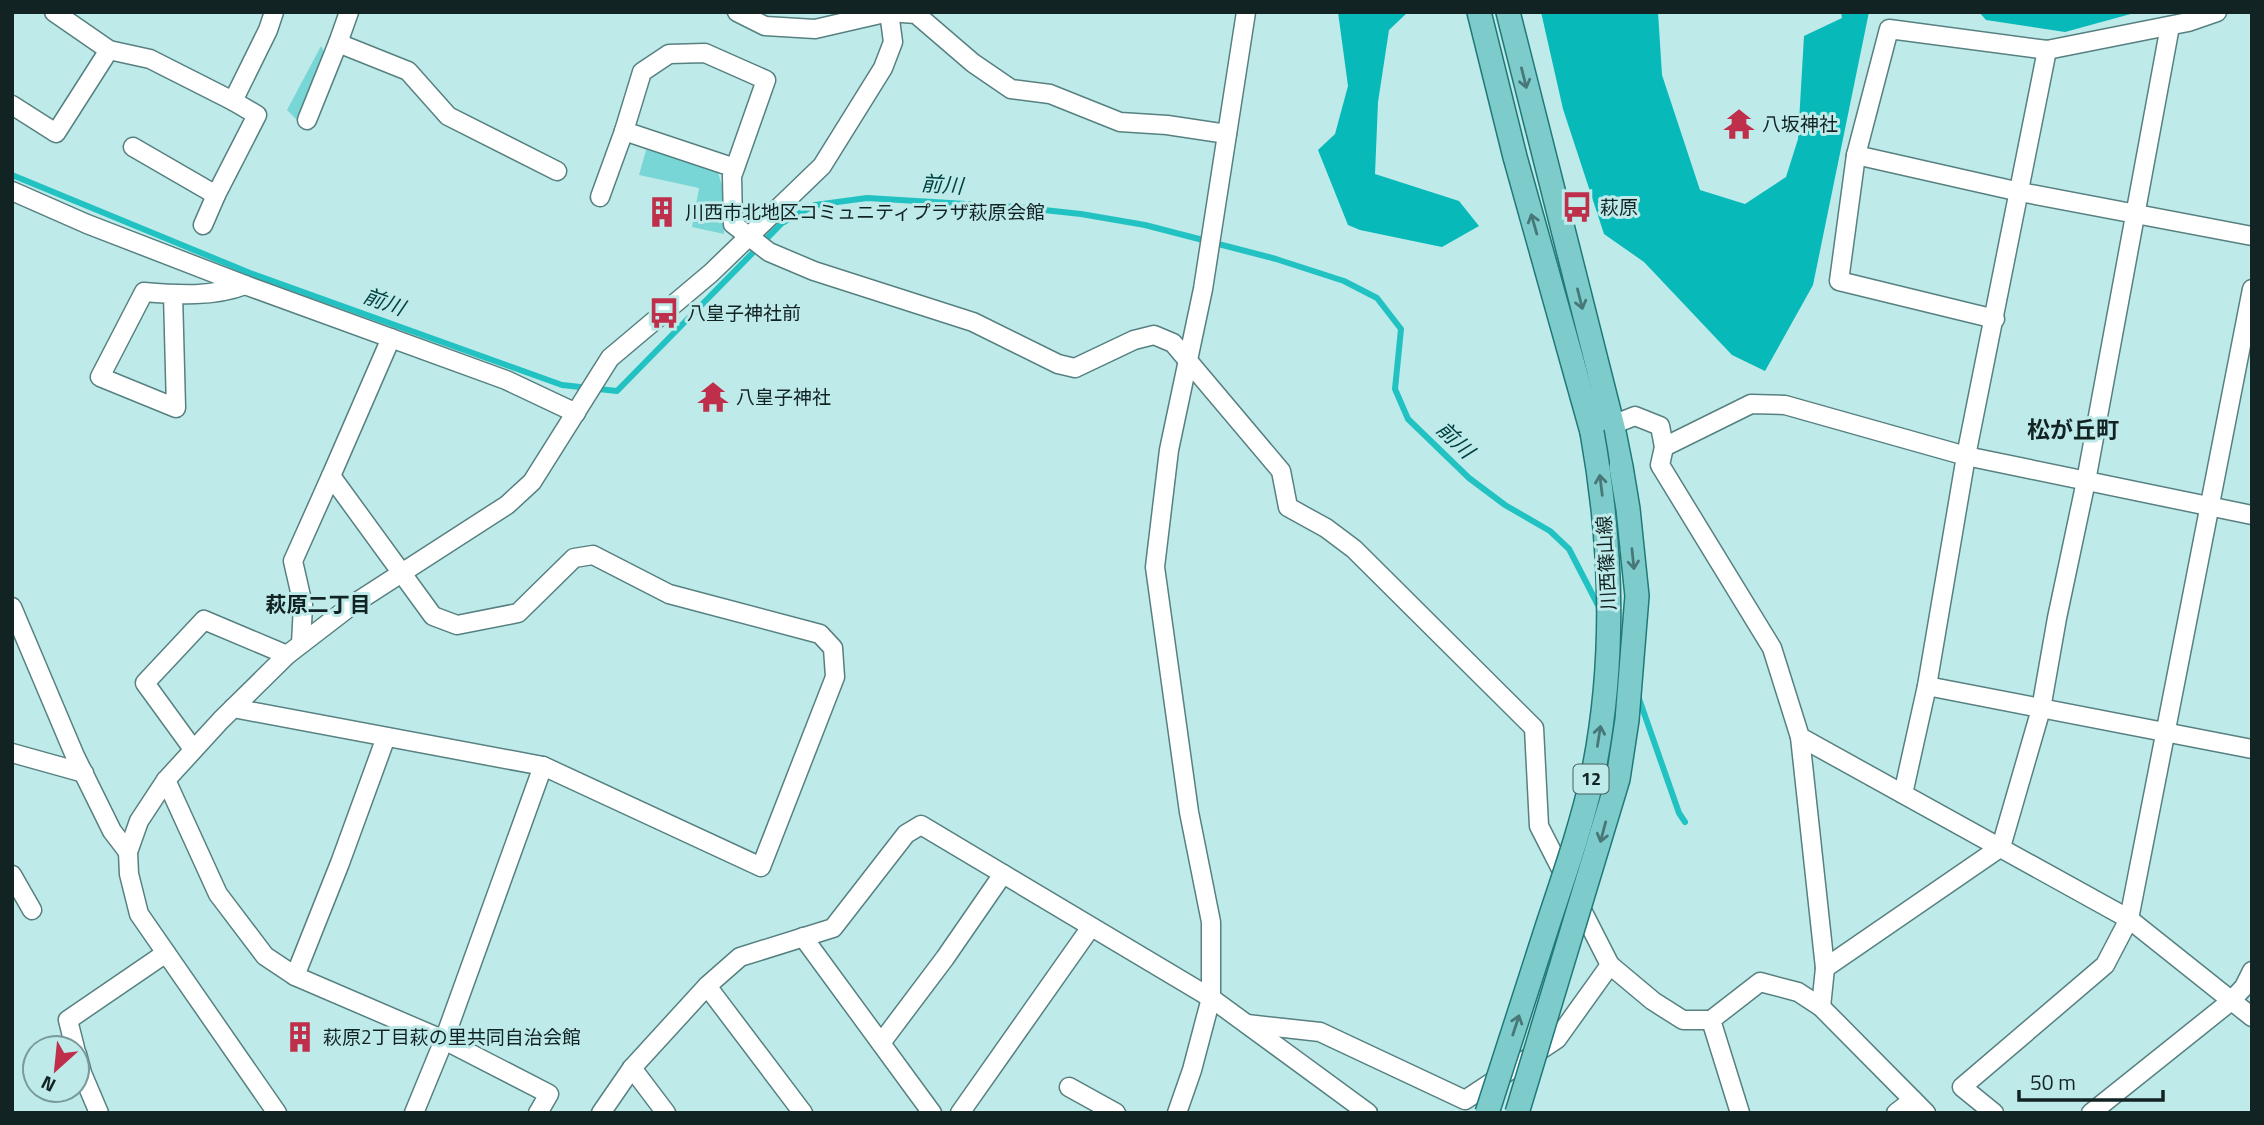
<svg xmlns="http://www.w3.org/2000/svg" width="2264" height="1125" font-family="'Titillium Web','Noto Sans JP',sans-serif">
	<rect width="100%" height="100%" fill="#beeae9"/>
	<g fill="#78d6d6">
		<polygon points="321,46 327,57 297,120 287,110"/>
		<polygon points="647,147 716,166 723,189 724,234 692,227 699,188 639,175"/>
	</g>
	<g fill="#07b9b9">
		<polygon points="1338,12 1408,12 1389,30 1378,102 1375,174 1459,201 1479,226 1442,247 1360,230 1348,225 1318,150 1335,134 1348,86"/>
		<polygon points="1541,12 1658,12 1662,75 1700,190 1745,204 1786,177 1798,139 1804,36 1842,18 1841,12 1869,12 1813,285 1765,371 1732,355 1644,262 1604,234 1563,109"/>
		<polygon points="1979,12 2138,12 2065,32 1986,20"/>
	</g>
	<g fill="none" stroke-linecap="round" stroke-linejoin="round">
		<g stroke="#23c2c2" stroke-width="6">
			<polyline points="12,175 250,273 562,385 617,391 782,223 815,205 867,198 1016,207 1081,214 1145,225 1276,259 1344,281 1377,298 1401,329 1395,389 1408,419 1469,478 1505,505 1550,531 1569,549 1600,609"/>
			<polyline points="1637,693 1679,813 1685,822"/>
		</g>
		<defs>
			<g id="minor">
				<polyline points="54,12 109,50 150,59 233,101 268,30 274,12"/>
				<polyline points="349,12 338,43 408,71 448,116 557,171"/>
				<polyline points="737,12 765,26 815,29 889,12 916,14 973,63 1011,89 1050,94 1120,122 1167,125 1227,134"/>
				<polyline points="2217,12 2188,22 2047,50 1889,29 1856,155 2020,192 2252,236"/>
				<polyline points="12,105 56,133 109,50"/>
				<polyline points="307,120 338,43"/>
				<polyline points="133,147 216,195"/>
				<polyline points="1856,155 1839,281 1995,319"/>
				<polyline points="735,168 624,131 642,72 669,54 705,53 766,80 735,168 732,176 733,224 769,252 814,271 973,322 1058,364 1075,368 1134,340 1154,335 1173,343 1281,471 1288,507 1326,528 1354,549 1534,728 1539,826 1610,965 1557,1039 1465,1100 1320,1032 1247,1024"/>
				<polyline points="12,191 87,224 245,285 506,380 576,413"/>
				<polyline points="600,197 624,131"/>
				<polyline points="203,225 216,195 257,115 233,101"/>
				<path d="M 173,294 L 176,408 L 100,377 L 144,292 C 178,295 214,297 245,285"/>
				<polyline points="391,338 331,476 433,616 457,625 518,613 574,558 593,555 669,594 820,634 833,648 835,677 761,867 543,766"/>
				<polyline points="1602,429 1635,416 1660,426 1664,447 1660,465 1772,648 1800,737 2129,919 2252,1017"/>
				<polyline points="1664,447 1751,404 1785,405 1966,456 2252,515"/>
				<polyline points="12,607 75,756 112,831 128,852"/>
				<polyline points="301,644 303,605 293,561 331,476"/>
				<polyline points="1927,686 2252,749"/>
				<polyline points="233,708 543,766 444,1040 414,1113"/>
				<polyline points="1800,737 1825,968 1821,1007"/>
				<polyline points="193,749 145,683 204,620 287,655"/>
				<polyline points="12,753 84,773"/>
				<polyline points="166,780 218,894 265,956 295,976 444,1040 549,1094 538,1113"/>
				<polyline points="1903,794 1927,686 1966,456 2047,50"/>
				<polyline points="12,875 32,910"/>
				<polyline points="803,937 932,1113"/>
				<polyline points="1610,965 1653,1001 1683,1020 1711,1020"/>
				<polyline points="1825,968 2001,847 2041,709 2057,618 2086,481 2170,26"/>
				<polyline points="295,976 340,863 386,737"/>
				<polyline points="707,986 740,957 833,928 906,834 921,825 1211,998 1368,1113"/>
				<polyline points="881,1043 945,958 1003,874"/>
				<polyline points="75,1048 68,1020 166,953"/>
				<polyline points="77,1054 82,1073 99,1113"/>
				<polyline points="632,1068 666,1113"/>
				<polyline points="1069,1087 1116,1113"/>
				<polyline points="277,1113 139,914 129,874 128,852 139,821 166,780 221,720 287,655 352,605 507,505 532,482 610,358 711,273 822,166 883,68 893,42 889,12"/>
				<polyline points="601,1113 632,1068 707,986 803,1113"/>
				<polyline points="960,1113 1091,927"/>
				<polyline points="1177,1113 1192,1070 1211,998 1211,922 1189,812 1155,567 1169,450 1203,289 1246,12"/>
				<polyline points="1740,1113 1711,1020 1760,982 1798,992 1821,1007 1926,1113"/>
				<polyline points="1896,1113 1913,1100"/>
				<polyline points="1994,1113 1962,1087 2105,965 2129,919 2252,289"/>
				<polyline points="2091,1113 2231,1001 2244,987 2252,971"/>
			</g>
			<g id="major">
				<polyline points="1479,12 1515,157 1592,432"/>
				<polyline points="1508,12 1613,427 1621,467"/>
			</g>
		</defs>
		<use href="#minor" stroke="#578080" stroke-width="21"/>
		<use href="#major" stroke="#207979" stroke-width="26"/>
		<use href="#minor" stroke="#fff" stroke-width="18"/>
		<use href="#major" stroke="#7ecbcb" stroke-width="23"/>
		<defs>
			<g id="major-bridge">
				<path d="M 1487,1113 C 1508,1049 1528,985 1549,921 C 1565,873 1582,824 1593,774 C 1616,661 1612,544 1592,432"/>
				<polyline points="1517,1113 1618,779 1627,720 1637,596 1628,509 1621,467"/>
			</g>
		</defs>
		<use href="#major-bridge" stroke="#207979" stroke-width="26" stroke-linecap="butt"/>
		<use href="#major-bridge" stroke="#7ecbcb" stroke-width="23"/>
	</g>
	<defs><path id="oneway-shaft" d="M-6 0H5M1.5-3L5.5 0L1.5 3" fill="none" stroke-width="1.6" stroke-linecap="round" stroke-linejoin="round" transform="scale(1.75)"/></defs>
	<g stroke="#487777">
		<use href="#oneway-shaft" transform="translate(1524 78) rotate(76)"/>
		<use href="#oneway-shaft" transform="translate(1534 224) rotate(-106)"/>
		<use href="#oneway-shaft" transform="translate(1580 299) rotate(76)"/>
		<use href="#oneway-shaft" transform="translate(1601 485) rotate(-97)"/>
		<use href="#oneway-shaft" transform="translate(1633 559) rotate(84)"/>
		<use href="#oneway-shaft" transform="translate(1599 736) rotate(-81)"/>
		<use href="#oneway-shaft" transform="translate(1603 832) rotate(105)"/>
		<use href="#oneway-shaft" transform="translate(1516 1025) rotate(-72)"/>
	</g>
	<defs>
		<symbol id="temple-bare" viewBox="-9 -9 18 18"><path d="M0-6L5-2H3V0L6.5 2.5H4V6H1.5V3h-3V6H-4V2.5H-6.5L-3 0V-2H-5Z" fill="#bf2e4b" stroke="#beeae9" stroke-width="2.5" paint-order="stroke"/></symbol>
		<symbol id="bus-bare" viewBox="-9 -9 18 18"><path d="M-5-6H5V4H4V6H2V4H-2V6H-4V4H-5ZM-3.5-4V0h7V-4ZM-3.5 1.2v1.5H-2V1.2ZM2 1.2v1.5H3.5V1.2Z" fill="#bf2e4b" stroke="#beeae9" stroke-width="2.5" paint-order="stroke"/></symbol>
		<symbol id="building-bare" viewBox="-9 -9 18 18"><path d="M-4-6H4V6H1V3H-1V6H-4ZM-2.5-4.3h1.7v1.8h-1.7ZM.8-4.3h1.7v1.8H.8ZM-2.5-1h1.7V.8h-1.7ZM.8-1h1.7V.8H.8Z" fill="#bf2e4b" stroke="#beeae9" stroke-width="2.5" paint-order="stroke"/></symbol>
	</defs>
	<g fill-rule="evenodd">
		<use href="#temple-bare" x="1717" y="102" width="44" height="44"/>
		<use href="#bus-bare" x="1555" y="185" width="44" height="44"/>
		<use href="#building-bare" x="640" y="190" width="44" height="44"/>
		<use href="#bus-bare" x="642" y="291" width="44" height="44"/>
		<use href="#temple-bare" x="691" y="375" width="44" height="44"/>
		<use href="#building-bare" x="278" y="1015" width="44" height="44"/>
	</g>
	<g text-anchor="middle" stroke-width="6" stroke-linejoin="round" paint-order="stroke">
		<rect fill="#beeae9" stroke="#465f5e" stroke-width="2" x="1573.5" y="764.5" width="35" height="29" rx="5"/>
		<g font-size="18" font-weight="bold" fill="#122323">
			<text x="1591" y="785">12</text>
		</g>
		<g font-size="19" fill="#122323" stroke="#beeae9" text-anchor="start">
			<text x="1762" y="131">八坂神社</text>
			<text x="1600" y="214">萩原</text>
			<text x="685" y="219">川西市北地区コミュニティプラザ萩原会館</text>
			<text x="687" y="320">八皇子神社前</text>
			<text x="736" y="404">八皇子神社</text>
			<text x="323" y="1044">萩原2丁目萩の里共同自治会館</text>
		</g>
		<g font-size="19" fill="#122323" stroke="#beeae9">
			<text transform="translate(1606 563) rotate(-93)" y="7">川西篠山線</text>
		</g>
		<g font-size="21" font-style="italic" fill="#004343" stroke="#beeae9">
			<text transform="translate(942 185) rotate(4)" y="7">前川</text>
			<text transform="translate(384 302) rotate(20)" y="7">前川</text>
			<text transform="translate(1455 440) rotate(44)" y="7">前川</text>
		</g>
		<g font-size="21" font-weight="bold" fill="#122323" stroke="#beeae9">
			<text x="318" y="612">萩原二丁目</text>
		</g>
		<g font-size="23" font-weight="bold" fill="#122323" stroke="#beeae9">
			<text x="2073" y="438">松が丘町</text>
		</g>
	</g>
	<rect width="2264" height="1125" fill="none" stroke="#122323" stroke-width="28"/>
	<g transform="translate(56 1069) rotate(207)"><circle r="33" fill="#beeae9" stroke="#799a9a" stroke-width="2"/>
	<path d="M0-5L12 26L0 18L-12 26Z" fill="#bf2e4b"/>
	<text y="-10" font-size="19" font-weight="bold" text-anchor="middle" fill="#122323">N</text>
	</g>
	<path d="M2019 1090v10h144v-10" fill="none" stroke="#122323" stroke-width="3.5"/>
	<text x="2030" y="1090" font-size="21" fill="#122323" stroke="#beeae9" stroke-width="5" paint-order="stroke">50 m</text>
</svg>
